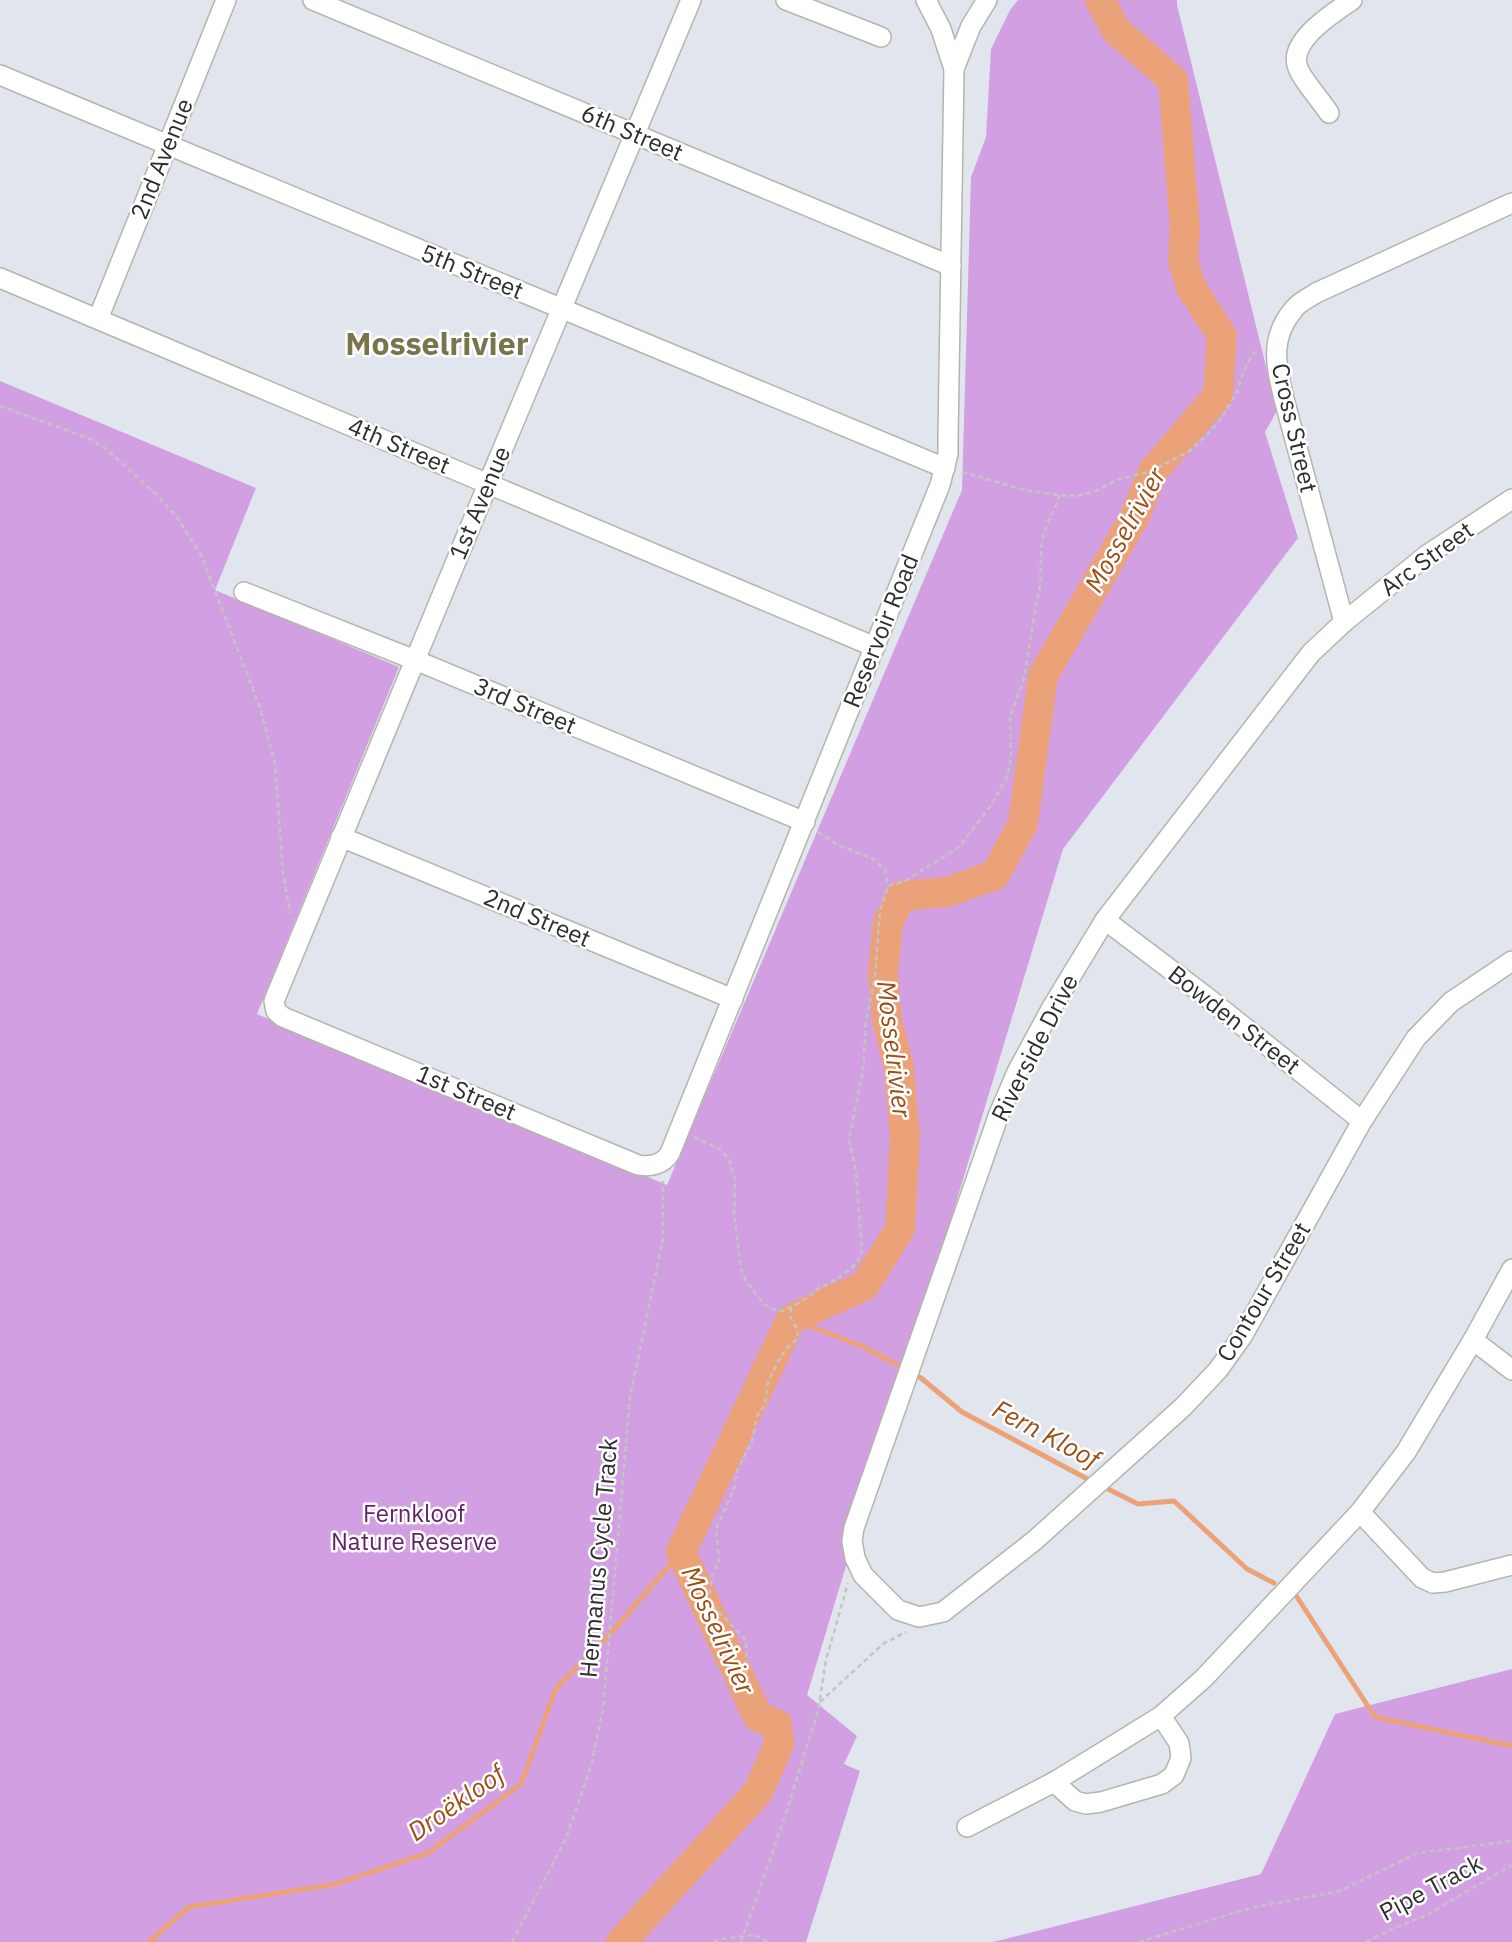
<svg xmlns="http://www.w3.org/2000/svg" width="1512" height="1942" font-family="'IBM Plex Sans',sans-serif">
	<rect width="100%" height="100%" fill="#e1e6ee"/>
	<g fill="#d2a0e2">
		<polygon points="1018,0 1177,0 1177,5 1277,411 1265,432 1298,538 1063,849 807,1695 857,1736 844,1764 860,1771 806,1942 0,1942 0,381 256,488 215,590 399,667 257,1014 667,1185 962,490 971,177 986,137 991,49 1010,10"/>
		<polygon points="1512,1669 1512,1942 993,1942 1261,1874 1335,1714"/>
	</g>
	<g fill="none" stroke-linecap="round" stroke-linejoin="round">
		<g stroke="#eba279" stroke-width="5">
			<polyline points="791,1319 864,1347 905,1369"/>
			<polyline points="913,1374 921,1378 962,1412 1093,1482"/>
			<polyline points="1102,1486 1138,1504 1174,1501 1247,1569 1274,1583"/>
			<polyline points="1295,1594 1375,1717 1512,1746"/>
			<polyline points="149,1942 189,1907 336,1884 428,1853 521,1784 556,1688 610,1634 681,1552"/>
		</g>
		<polyline stroke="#eba279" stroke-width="30" points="621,1942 758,1792 779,1744 777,1724 758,1717 681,1552 791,1319 864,1286 900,1229 905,1137 899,1069 887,1020 883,973 888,922 901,896 947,892 995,875 1023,823 1043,676 1134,518 1153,471 1218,395 1222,336 1191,287 1183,261 1185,228 1173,80 1116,30 1100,0"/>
		<defs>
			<g id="minor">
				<polyline points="313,0 951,266"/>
				<path d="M 691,0 L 488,484 L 274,1001 L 276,1011 L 283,1017 L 638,1165 C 650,1167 663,1165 670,1153 L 940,485 L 948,454 L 948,438 L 954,69 L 941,29 L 926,0"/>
				<polyline points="786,0 881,37"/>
				<polyline points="954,69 971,26 987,0"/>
				<polyline points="0,75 945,468"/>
				<path d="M 1329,113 C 1322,102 1301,78 1298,68 C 1287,41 1334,13 1352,0"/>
				<polyline points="0,278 875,647"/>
				<polyline points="98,319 226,0"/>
				<polyline points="1512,499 1427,555 1344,622 1311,653 1105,920 1051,1009 1017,1072 999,1114 854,1528 852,1541 855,1558 863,1575 898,1610 919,1617 943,1612 1034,1541 1183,1407 1218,1370 1243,1335 1362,1121 1416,1038 1451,1002 1512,961"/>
				<polyline points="244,592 415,660 805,822"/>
				<path d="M 1344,622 L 1284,399 C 1276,365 1269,338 1294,309 C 1299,302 1309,298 1316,293 L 1512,203"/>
				<polyline points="341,837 733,999"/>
				<polyline points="1105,920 1204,995 1362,1121"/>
				<polyline points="1473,1340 1512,1370"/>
				<polyline points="1360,1512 1422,1578 1433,1583 1445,1582 1512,1565"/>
				<polyline points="1054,1782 1075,1801 1086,1804 1101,1802 1162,1784 1174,1775 1181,1758 1179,1743 1161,1716"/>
				<polyline points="967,1827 1054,1782 1161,1716 1204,1678 1360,1512 1406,1452 1473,1340 1512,1269"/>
			</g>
		</defs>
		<use href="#minor" stroke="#b5b5aa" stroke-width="22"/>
		<g stroke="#c4c4c4" stroke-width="2.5" stroke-dasharray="5 3.5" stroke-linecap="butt">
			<polyline points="0,406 88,438 105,448 157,495 177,517 201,555 260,707 275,764 283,873 290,913"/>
			<polyline points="962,472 1028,491 1059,495 1076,496 1096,491 1119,479 1153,471 1166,463 1188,452 1209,433 1223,416 1237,391 1244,370 1252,355 1258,350"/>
			<polyline points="818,832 838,845 873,859 885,870 888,886"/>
			<path d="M 694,1137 L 720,1149 L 729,1159 L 735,1180 L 734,1212 L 741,1270 L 747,1282 L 763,1303 L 772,1309 L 781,1311 L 791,1307 L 809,1297 L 819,1288 L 836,1280 L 857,1263 L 862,1251 L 861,1239 L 856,1172 L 849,1139 L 863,1071 L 866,1020 L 875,976 L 880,910 L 888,886 L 905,881 L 959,847 L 992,804 L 1008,775 L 1011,755 L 1010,717 L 1024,678 L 1037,600 C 1043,581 1039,563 1042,544 C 1044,526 1055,512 1059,495"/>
			<polyline points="748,1682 745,1666 747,1649 744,1638 715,1608 709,1599 712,1576 719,1561 716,1529 734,1489 738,1469 752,1441 757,1416 765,1405 768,1383 777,1363 786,1349 797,1339 798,1330 791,1319 791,1307"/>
			<polyline points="820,1702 883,1644 906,1632"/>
			<polyline points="512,1942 566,1838 591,1766 603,1709 630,1397 663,1239 663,1181"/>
			<polyline points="714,1942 720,1939 755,1935 768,1942"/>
			<polyline points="741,1942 786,1813 818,1711 826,1660 848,1583"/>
			<polyline points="1139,1942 1250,1908 1340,1891 1417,1853 1512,1841"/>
			<polyline points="1366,1942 1394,1928 1425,1916 1512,1865"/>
		</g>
		<use href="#minor" stroke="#fff" stroke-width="19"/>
	</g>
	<g text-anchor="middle" stroke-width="5" stroke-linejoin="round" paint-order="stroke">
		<g font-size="24" fill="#2e2e2e" stroke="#fff">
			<text transform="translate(632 133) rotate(23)" y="8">6th Street</text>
			<text transform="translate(162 159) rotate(-68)" y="8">2nd Avenue</text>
			<text transform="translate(472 272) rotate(22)" y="8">5th Street</text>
			<text transform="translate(1294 428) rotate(77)" y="8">Cross Street</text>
			<text transform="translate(399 446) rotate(23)" y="8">4th Street</text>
			<text transform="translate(480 503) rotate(-67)" y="8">1st Avenue</text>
			<text transform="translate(1427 559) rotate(-36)" y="8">Arc Street</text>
			<text transform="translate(881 631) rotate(-68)" y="8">Reservoir Road</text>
			<text transform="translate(525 706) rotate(23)" y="8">3rd Street</text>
			<text transform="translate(537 918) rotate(23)" y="8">2nd Street</text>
			<text transform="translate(1234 1020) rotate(38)" y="8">Bowden Street</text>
			<text transform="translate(1035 1048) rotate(-63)" y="8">Riverside Drive</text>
			<text transform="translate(466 1093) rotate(23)" y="8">1st Street</text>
			<text transform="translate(1264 1292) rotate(-59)" y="8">Contour Street</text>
			<text transform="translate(599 1558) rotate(-85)" y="8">Hermanus Cycle Track</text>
			<text transform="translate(1431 1888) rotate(-28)" y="8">Pipe Track</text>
		</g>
		<g font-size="24" fill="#611e6a" stroke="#fff">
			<text x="414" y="1522">Fernkloof<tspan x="414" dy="28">Nature Reserve</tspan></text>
		</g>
		<g font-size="26" font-style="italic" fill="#9d4e13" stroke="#fff">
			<text transform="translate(1125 530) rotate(-61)" y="9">Mosselrivier</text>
			<text transform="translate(894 1049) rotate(83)" y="9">Mosselrivier</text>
			<text transform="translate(1046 1434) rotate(28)" y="9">Fern Kloof</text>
			<text transform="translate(718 1630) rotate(65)" y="9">Mosselrivier</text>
			<text transform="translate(456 1803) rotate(-35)" y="9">Droëkloof</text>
		</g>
		<g font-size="32" font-weight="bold" fill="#79744c" stroke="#fff">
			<text x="437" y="355">Mosselrivier</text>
		</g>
	</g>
</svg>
